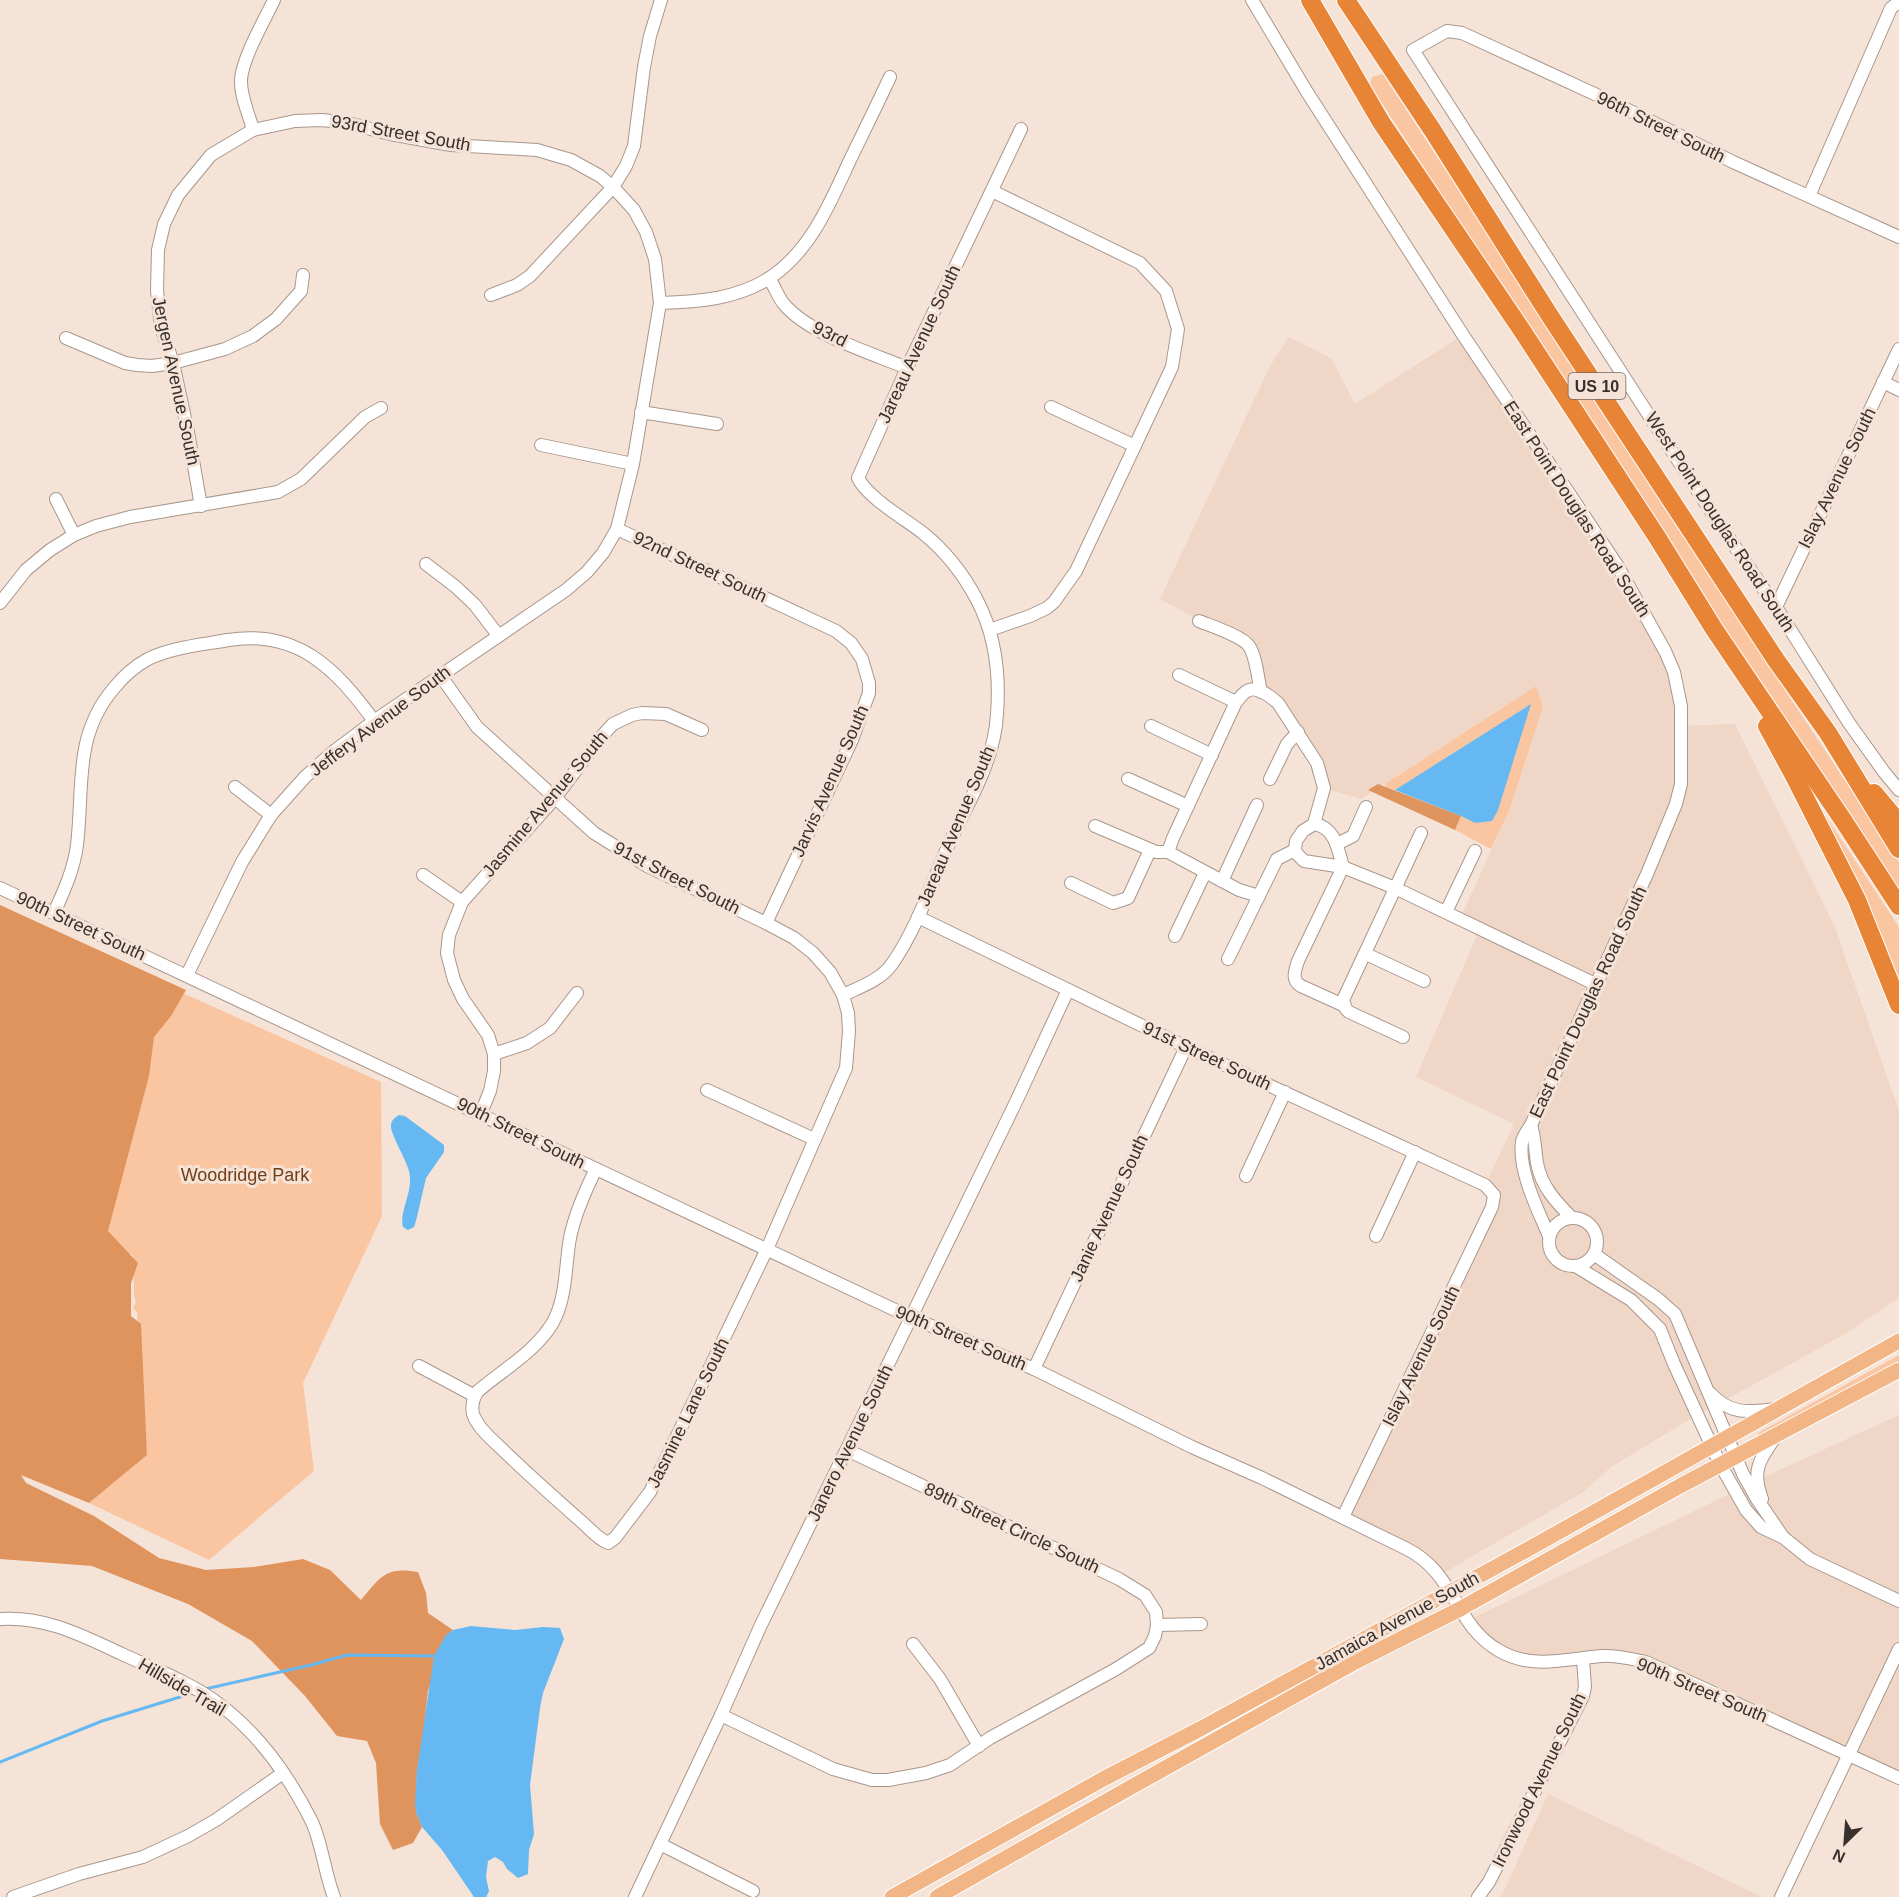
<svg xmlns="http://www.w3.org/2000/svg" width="1899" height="1897" font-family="Arial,sans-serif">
	<rect width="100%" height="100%" fill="#f6e3d7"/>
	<g fill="#efd6c6">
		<polygon points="1463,335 1665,651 1681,726 1735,724 1834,925 1899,1111 1899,1298 1845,1334 1687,1421 1611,1467 1583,1492 1440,1575 1343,1517 1492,1207 1485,1185 1514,1124 1416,1077 1479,930 1460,919 1509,811 1543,707 1536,686 1361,799 1324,788 1298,732 1261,692 1253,649 1160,599 1270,366 1289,337 1331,358 1355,404"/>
		<polygon points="1899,1415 1899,1778 1646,1662 1510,1656 1467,1621 1773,1473"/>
		<polygon points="1548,1794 1762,1897 1499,1897 1503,1893"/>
	</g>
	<g fill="#fac5a1">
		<polygon points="1383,74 1735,615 1899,862 1899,895 1370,85 1372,77"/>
		<polygon points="1536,686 1543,707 1509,811 1491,849 1455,830 1461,816 1475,823 1530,705 1395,790 1386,787 1385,784"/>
		<polygon points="1813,797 1899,927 1899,988"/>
		<polygon points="147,977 381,1082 382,1216 303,1383 314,1471 209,1560 89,1503 147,1455 137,1312 133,1308 136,1302 134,1295 133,1255 88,1248"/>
		<polygon points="1899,1355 1899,1362 1760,1437 1758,1433"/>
	</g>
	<g fill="#df935d">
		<polygon points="1378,784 1461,816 1455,830 1368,790"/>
		<path d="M 0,905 L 186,990 L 171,1016 L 154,1037 L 149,1076 L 108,1231 L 138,1263 L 131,1283 L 131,1316 L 141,1324 L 147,1455 L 89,1503 L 21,1475 L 26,1483 L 94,1516 L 159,1558 L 206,1570 L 254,1567 L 303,1559 L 330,1570 L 361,1600 C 380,1577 386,1566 418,1572 L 426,1593 L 428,1613 L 453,1630 L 446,1635 L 428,1691 L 423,1735 L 417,1770 L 416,1812 L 422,1827 L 413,1843 L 393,1850 L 380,1824 L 376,1763 L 367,1741 L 337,1736 L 305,1696 L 252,1641 L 188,1604 L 92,1566 L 0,1559 Z"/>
	</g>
	<g fill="#65b8f1">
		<polygon points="1531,704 1498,810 1492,821 1475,823 1461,816 1395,790"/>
		<path d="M 399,1115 L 405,1116 L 444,1145 L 444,1152 L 426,1178 L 416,1221 L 414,1227 L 408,1230 L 403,1227 C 399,1210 414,1192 409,1171 C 406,1159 390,1133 391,1126 C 391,1121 394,1118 399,1115 Z"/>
		<polygon points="471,1626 515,1630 543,1627 560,1628 564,1639 543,1693 540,1708 530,1785 534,1834 529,1850 528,1874 518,1878 507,1869 503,1862 495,1857 488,1861 486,1877 489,1891 486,1897 474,1897 442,1850 422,1827 416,1812 415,1803 417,1770 434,1656 446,1635 453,1630"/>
	</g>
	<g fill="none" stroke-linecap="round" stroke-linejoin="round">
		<g stroke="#65b8f1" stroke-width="3">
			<polyline points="205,1689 311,1665 347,1655 434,1656"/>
			<polyline points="0,1762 102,1721 193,1693"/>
		</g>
		<defs>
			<g id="minor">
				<path d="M 1252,0 L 1307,92 L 1463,335 L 1617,565 L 1665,651 L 1674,672 L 1681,706 L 1681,784 L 1676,804 L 1647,874 L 1531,1125 C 1528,1130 1523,1136 1522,1142 C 1518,1171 1538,1210 1549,1236"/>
				<path d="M 253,130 C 249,114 240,96 241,79 C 243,57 264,21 274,0"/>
				<polyline points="1809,196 1891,8 1899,2"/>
				<polyline points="1899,237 1733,162 1612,102 1462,33 1447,31 1413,50 1712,513 1776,607 1849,723 1884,772 1899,790"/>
				<path d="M 769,278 C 774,286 778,296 783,303 C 808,334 871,353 907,368"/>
				<polyline points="491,295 517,285 530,276 613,187 626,166 634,146 644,67 650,36 661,0"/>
				<path d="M 660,303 C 698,302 738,299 771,277 C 811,250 830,203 850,160 C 863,133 877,105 890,77"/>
				<polyline points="66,338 125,363 137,365 152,366 173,363 225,349 253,336 276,319 301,291 303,275"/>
				<polyline points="1883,382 1899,390"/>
				<polyline points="1051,407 1135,446"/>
				<polyline points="641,412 717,424"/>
				<polyline points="541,445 633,464"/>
				<polyline points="56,499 74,535"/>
				<polyline points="617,529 836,631 851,643 862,659 869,683 869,693 852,740 766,923"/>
				<polyline points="426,564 456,587 475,605 498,635"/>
				<polyline points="0,603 26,570 50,550 74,535 96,526 130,517 278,492 301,479 365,417 381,408"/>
				<polyline points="1776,607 1899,349"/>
				<path d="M 1199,621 C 1211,626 1242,636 1249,646 C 1256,656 1258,679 1261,692"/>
				<polyline points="990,630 1030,616 1047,608 1054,602 1076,571 1172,367 1178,329 1166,291 1140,263 992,191"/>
				<path d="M 440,675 L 477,727 L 594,833 L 647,866 L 766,923 L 794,938 L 813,953 L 830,972 L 843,995 L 848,1013 L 849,1031 L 846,1068 L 767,1249 L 650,1492 L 615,1538 L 608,1543 C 597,1538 591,1530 583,1523 C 557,1500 531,1477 506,1453 C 495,1442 478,1429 473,1414 C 471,1405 473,1399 477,1392 C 502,1370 534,1353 552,1324 C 567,1299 565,1265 570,1238 C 575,1213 585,1191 596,1169"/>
				<polyline points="1179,675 1236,702"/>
				<polyline points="1151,726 1212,755"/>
				<polyline points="1128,779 1188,806"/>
				<polyline points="1270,779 1287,744 1298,732"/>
				<polyline points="235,787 271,815"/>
				<polyline points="1095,826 1156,852 1168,852 1239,890 1259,896"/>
				<polyline points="1337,844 1353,836 1366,807"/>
				<path d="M 1168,852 L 1173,838 L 1236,702 C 1239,699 1243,693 1247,691 C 1257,685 1271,697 1278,703 L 1317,763 L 1324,788 L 1314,824"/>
				<polyline points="423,875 462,902"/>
				<polyline points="1222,881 1257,805"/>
				<polyline points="1071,883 1113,903 1128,898 1150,850"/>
				<path d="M 0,888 L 910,1317 L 1034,1369 L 1192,1447 L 1262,1478 L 1407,1549 C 1456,1574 1454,1624 1498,1650 C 1531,1670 1565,1659 1601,1656 C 1616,1655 1632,1659 1646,1662 L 1899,1778"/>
				<polyline points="1446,912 1475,851"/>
				<path d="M 54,913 C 64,891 74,869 77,845 C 84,787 73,736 114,688 C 123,677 135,666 148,659 C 173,647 201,645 228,640 C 298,629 336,669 374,721"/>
				<polyline points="918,917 1186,1047 1485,1185 1494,1195 1492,1207 1343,1517"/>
				<polyline points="1175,936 1205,873"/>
				<polyline points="1366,954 1424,981"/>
				<polyline points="1228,959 1277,859 1295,850"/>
				<polyline points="187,975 242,862 271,815 305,777 333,752 374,721 566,590 587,572 603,553 617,529 633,464 660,303 655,259 646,232 634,210 613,187 600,176 571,160 537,150 451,145 390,134 348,123 322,120 295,121 253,130 211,155 178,195 164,224 158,250 157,291 161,327 173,363 188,432 201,506"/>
				<path d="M 843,995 C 860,987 881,980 892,964 C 917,928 931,885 948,846 C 967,804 995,761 997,714 C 1000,674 996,636 977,600 C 964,575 945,551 923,533 C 905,519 868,498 858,478 L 907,368 L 1021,129"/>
				<path d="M 1343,1005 L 1301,986 C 1291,980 1295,971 1298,961 L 1343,867 C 1338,849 1335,827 1314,824 L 1303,831 L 1296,841 L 1295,850 L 1297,854 L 1304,861 L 1343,867 L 1395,888 L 1595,984"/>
				<polyline points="1403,1037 1349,1012 1346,1009 1343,1000 1421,833"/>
				<polyline points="494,1054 527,1043 550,1028 577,993"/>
				<polyline points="707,1090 814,1139"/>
				<polyline points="481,1113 490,1091 494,1071 494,1054 488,1035 463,999 454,980 447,953 449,935 462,902 555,798 601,737 613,724 632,715 642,713 666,714 702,730"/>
				<path d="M 1531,1125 C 1535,1138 1535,1150 1537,1163 C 1541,1186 1556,1202 1572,1218"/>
				<polyline points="1246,1176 1285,1092"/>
				<circle cx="1573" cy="1242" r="24"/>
				<polyline points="1376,1236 1415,1152"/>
				<polyline points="1594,1254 1658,1299 1675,1314 1743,1474 1757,1499 1783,1537"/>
				<polyline points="1577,1267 1631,1300 1660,1329 1674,1364 1720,1464 1746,1510 1761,1527 1784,1538 1810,1559 1899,1601"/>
				<polyline points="419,1366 475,1396"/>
				<polyline points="1034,1369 1186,1047"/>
				<path d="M 1711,1394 C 1731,1415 1748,1412 1775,1409"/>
				<path d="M 1762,1499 C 1751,1470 1760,1459 1776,1436"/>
				<path d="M 0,1619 C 45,1616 81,1635 122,1654 C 154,1669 190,1682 219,1704 C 259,1734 290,1778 312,1822 C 322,1844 325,1874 334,1897"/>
				<polyline points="1157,1625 1201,1624"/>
				<polyline points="913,1644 940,1679 979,1746"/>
				<polyline points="721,1715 833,1769 872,1780 888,1780 926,1773 950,1765 990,1738 1116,1669 1149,1648 1155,1636 1157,1625 1156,1612 1145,1595 1119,1579 847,1450"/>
				<polyline points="660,1844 753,1891"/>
				<polyline points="13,1897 79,1874 143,1857 188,1836 216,1820 283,1773"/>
				<polyline points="635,1897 721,1715 760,1627 1015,1104 1068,990"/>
				<polyline points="1478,1897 1489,1882 1583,1696 1585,1687 1583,1659"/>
				<polyline points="1781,1897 1899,1649"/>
			</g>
			<g id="major">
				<polyline points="892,1897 1105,1778 1200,1729 1532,1547 1899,1341"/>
				<polyline points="937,1897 1126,1790 1355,1662 1460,1609 1680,1486 1899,1370"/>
			</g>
			<g id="highway">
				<polyline points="1310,0 1381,122 1523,332 1657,537 1714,629 1843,820 1899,906"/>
				<polyline points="1346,0 1433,131 1550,316 1776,660 1828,733 1899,849"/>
				<polyline points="1767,726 1793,774 1857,900 1899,1005"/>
				<polyline points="1874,793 1899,823"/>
			</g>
		</defs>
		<use href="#minor" stroke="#a8978c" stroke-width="14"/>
		<use href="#major" stroke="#fff" stroke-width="17"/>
		<use href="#highway" stroke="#fff" stroke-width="20"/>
		<use href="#minor" stroke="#fff" stroke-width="12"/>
		<use href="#major" stroke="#f1b586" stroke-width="15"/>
		<use href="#highway" stroke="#e88435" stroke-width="18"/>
	</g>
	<g text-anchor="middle" stroke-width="6" stroke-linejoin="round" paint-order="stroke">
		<rect fill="#f6e3d7" stroke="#70665f" stroke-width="1.5" x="1568.5" y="373" width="57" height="26" rx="4.5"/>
		<g font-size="16" font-weight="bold" fill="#37302c">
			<text x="1597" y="392">US 10</text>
		</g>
		<g font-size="18" fill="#37302c" stroke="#f6e3d7">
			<text transform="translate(1661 127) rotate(26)" y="6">96th Street South</text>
			<text transform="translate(401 133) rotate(10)" y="6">93rd Street South</text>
			<text transform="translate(830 334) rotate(26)" y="6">93rd</text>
			<text transform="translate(919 344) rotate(-65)" y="6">Jareau Avenue South</text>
			<text transform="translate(176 381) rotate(78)" y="6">Jergen Avenue South</text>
			<text transform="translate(1837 478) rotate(-64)" y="6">Islay Avenue South</text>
			<text transform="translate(1577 509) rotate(57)" y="6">East Point Douglas Road South</text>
			<text transform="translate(1720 522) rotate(57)" y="6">West Point Douglas Road South</text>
			<text transform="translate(700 567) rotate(25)" y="6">92nd Street South</text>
			<text transform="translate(380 721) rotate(-37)" y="6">Jeffery Avenue South</text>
			<text transform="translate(830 781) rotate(-66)" y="6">Jarvis Avenue South</text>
			<text transform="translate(545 804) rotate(-50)" y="6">Jasmine Avenue South</text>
			<text transform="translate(956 826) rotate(-67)" y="6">Jareau Avenue South</text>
			<text transform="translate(677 878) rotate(27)" y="6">91st Street South</text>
			<text transform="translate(81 926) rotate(25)" y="6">90th Street South</text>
			<text transform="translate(1588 1002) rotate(-65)" y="6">East Point Douglas Road South</text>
			<text transform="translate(1207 1056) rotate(25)" y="6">91st Street South</text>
			<text transform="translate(521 1133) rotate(26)" y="6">90th Street South</text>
			<text transform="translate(1109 1208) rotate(-65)" y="6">Janie Avenue South</text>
			<text transform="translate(961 1338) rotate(23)" y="6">90th Street South</text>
			<text transform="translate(1421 1356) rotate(-64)" y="6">Islay Avenue South</text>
			<text transform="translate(688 1413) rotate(-64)" y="6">Jasmine Lane South</text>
			<text transform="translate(850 1443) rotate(-64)" y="6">Janero Avenue South</text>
			<text transform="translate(1012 1528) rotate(25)" y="6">89th Street Circle South</text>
			<text transform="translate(1397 1621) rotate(-29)" y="6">Jamaica Avenue South</text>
			<text transform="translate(182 1687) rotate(30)" y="6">Hillside Trail</text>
			<text transform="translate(1702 1690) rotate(23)" y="6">90th Street South</text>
			<text transform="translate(1539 1780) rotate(-64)" y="6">Ironwood Avenue South</text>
		</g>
		<g font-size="18" fill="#713f17" stroke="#f6e3d7">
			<text x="245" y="1181">Woodridge Park</text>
		</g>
	</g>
	<g transform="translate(1845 1843) rotate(205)" stroke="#f6e3d7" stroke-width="4.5" paint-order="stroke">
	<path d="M0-4.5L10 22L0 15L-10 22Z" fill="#37302c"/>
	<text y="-9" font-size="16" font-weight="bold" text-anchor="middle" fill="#37302c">N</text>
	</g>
</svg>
